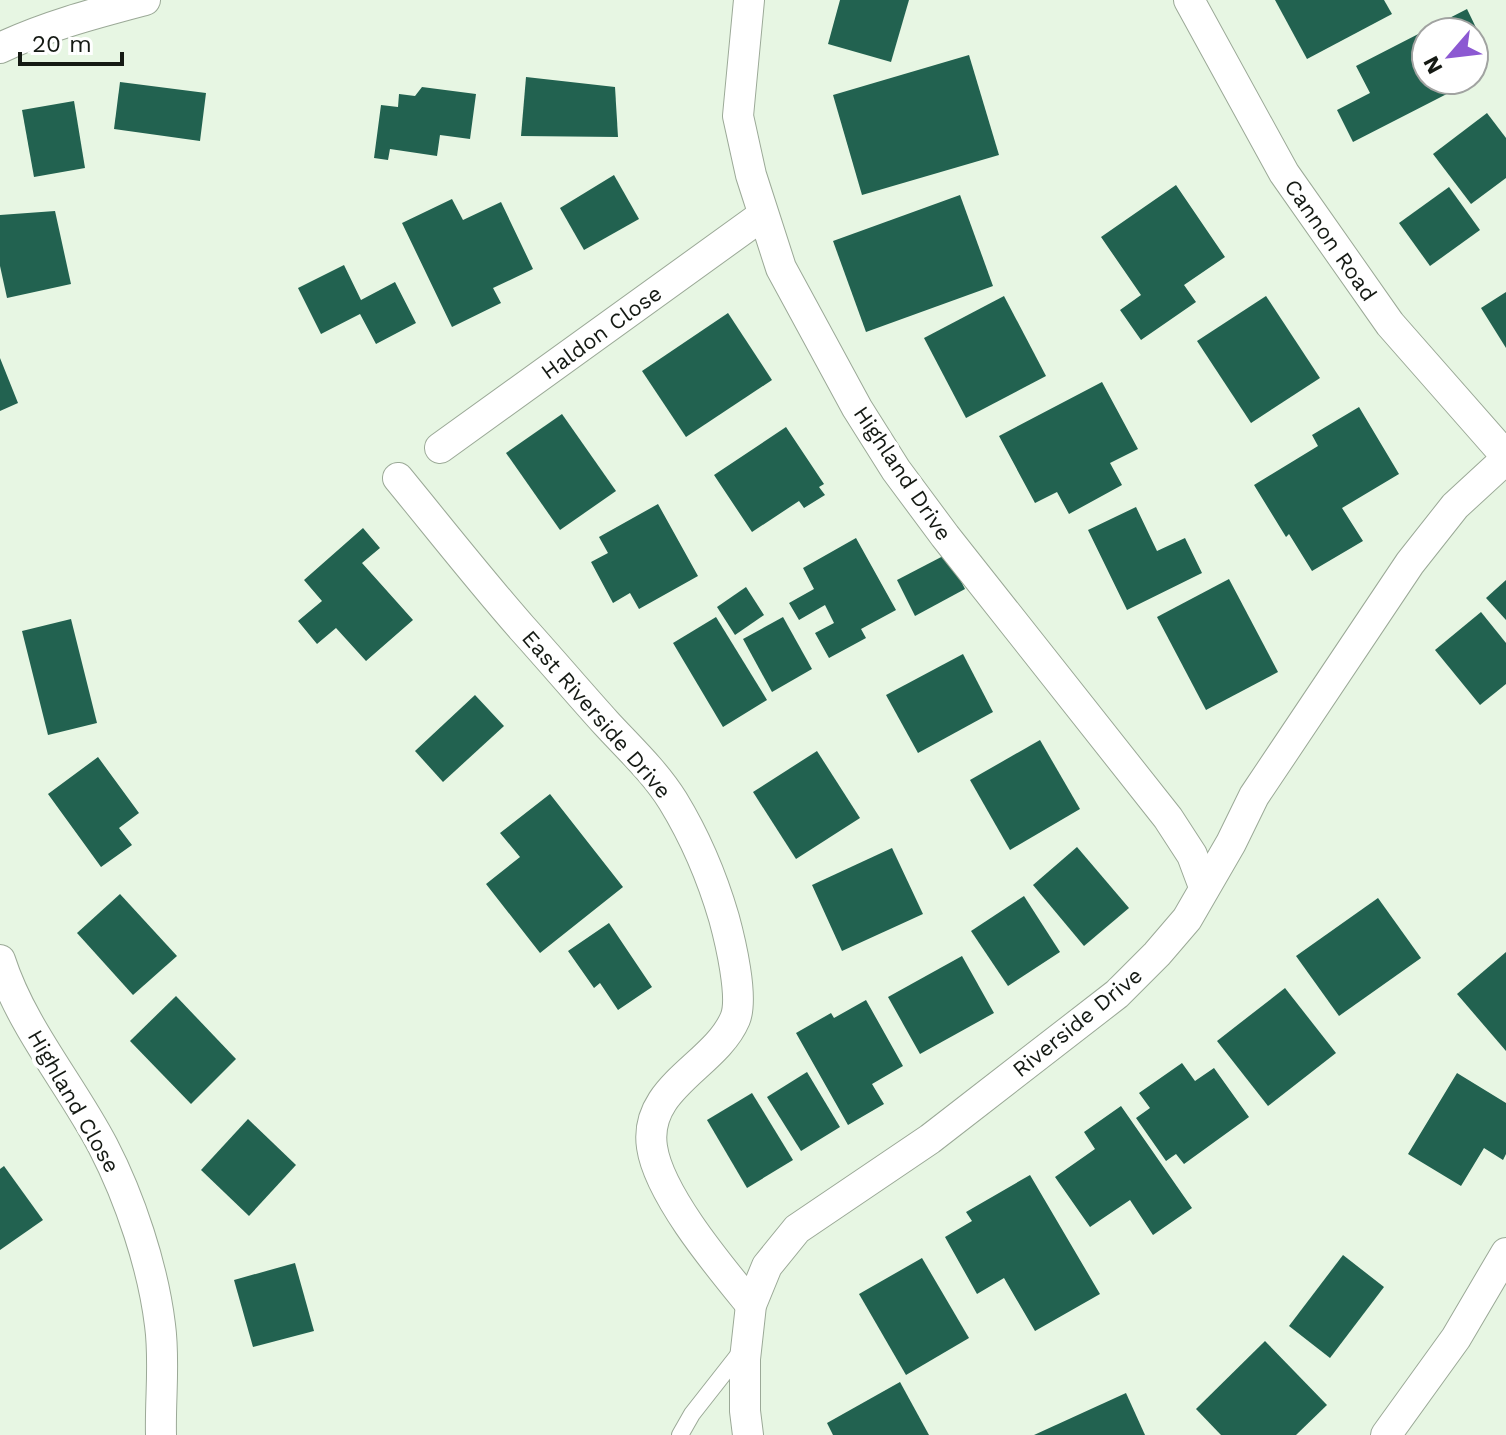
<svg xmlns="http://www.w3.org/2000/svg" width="1506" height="1435" font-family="'Work Sans',sans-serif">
	<rect width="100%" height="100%" fill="#e7f6e3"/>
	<g fill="#226250">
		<polygon points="840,0 909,0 891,62 828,44"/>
		<polygon points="1275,0 1384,0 1392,14 1307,59"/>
		<polygon points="1467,9 1481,38 1474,41 1474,32 1426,32 1426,80 1474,80 1474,69 1478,78 1353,142 1337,110 1370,93 1356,66"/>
		<polygon points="969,55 999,155 862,195 833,95"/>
		<polygon points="526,77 615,87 618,137 521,136"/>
		<polygon points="120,82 206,93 200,141 114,129"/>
		<polygon points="422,87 476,94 470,139 440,135 437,156 390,149 388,160 374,158 381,105 398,107 399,94 415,96"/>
		<polygon points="74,101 85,168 34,177 22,110"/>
		<polygon points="1487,113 1506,138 1506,178 1471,204 1433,154"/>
		<polygon points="614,175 639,219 584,250 560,208"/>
		<polygon points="1176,185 1225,257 1184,285 1196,302 1141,340 1120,310 1141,295 1101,237"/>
		<polygon points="1449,187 1480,230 1430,266 1399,223"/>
		<polygon points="960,195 993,286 866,332 833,241"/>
		<polygon points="452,199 463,220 501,202 533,269 493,288 501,303 452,327 402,223"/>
		<polygon points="55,211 71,284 7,298 0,266 0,215"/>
		<polygon points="344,265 361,300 395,282 416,323 376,344 360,314 321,334 298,288"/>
		<polygon points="1506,292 1506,348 1481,308"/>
		<polygon points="1004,296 1046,376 966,418 924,338"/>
		<polygon points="1266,296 1320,378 1251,423 1197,341"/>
		<polygon points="728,313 772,380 686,437 642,371"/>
		<polygon points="0,358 18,403 0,411"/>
		<polygon points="1102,382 1138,449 1110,463 1122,485 1069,514 1057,492 1035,503 999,436"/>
		<polygon points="1359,407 1399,474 1342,508 1363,541 1312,571 1289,534 1286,537 1254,485 1318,446 1312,435"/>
		<polygon points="562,414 616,491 560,530 506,453"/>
		<polygon points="786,427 824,484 819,487 825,495 804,508 799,501 752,532 714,475"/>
		<polygon points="658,504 698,576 639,609 630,593 613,603 591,562 608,553 599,537"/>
		<polygon points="1136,507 1157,551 1185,538 1202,573 1127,610 1088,530"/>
		<polygon points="363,528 380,548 362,563 413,620 366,661 336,628 317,644 298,621 322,601 304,580"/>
		<polygon points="856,538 896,610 861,629 866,638 829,658 815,633 834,623 825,605 799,620 789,603 814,589 803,568"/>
		<polygon points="947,554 965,589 915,616 897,580"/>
		<polygon points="1229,579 1278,672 1206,710 1157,617"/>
		<polygon points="1506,580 1506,620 1486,598"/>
		<polygon points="746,587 764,615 735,635 717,607"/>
		<polygon points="1481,612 1506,643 1506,684 1480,705 1435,650"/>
		<polygon points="716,617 767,700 723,727 673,643"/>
		<polygon points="783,617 812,669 772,692 743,639"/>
		<polygon points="71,619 97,723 48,735 22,631"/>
		<polygon points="963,654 993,712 918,753 886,695"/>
		<polygon points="475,695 504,726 443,782 415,751"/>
		<polygon points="1040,740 1080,809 1010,850 970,780"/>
		<polygon points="817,751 860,818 796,859 753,792"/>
		<polygon points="98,757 139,813 119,828 132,845 101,867 48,794"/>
		<polygon points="550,794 623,887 540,953 486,884 520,857 500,833"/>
		<polygon points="1077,847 1129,908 1084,946 1033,885"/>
		<polygon points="892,848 923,914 842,951 812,885"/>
		<polygon points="120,894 177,956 133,995 77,933"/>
		<polygon points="1024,896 1060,952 1008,986 971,931"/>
		<polygon points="1378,898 1421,958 1339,1016 1296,956"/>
		<polygon points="609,923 652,987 618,1010 600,983 594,988 568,951"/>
		<polygon points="1506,952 1506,1051 1457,994"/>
		<polygon points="962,956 994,1013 920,1054 888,997"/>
		<polygon points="1285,988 1336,1053 1268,1106 1217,1041"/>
		<polygon points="176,996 236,1059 191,1104 130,1041"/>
		<polygon points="866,1000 903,1066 872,1084 884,1104 848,1125 796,1033 831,1013 834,1018"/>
		<polygon points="1182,1063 1195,1081 1214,1068 1249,1117 1184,1164 1176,1154 1166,1161 1136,1118 1150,1108 1139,1093"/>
		<polygon points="807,1072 840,1127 801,1151 767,1097"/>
		<polygon points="1457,1073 1506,1103 1506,1154 1503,1160 1484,1148 1461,1186 1408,1154"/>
		<polygon points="752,1093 793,1160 747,1188 707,1120"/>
		<polygon points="1121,1106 1192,1208 1153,1235 1130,1200 1090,1227 1055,1177 1095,1149 1084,1132"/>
		<polygon points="248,1119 296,1165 249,1216 201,1170"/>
		<polygon points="4,1166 43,1220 0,1250 0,1169"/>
		<polygon points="1030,1175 1100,1294 1035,1331 1004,1278 977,1294 945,1237 972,1221 966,1212"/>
		<polygon points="1343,1255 1384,1287 1330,1358 1289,1326"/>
		<polygon points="922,1258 969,1338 906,1375 859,1294"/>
		<polygon points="295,1263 314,1331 253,1347 234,1280"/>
		<polygon points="1265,1341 1327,1405 1296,1435 1221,1435 1196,1409"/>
		<polygon points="900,1382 929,1435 833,1435 827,1423"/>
		<polygon points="1126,1393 1145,1435 1034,1435"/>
	</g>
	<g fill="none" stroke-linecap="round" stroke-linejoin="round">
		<defs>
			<polyline id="service" points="680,1435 692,1414 743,1349"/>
			<g id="minor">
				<polyline points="749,0 738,116 751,175 781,268 857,408 896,470 945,536 1168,818 1192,855 1204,887"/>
				<polyline points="1189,0 1284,173 1390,324 1506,456"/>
				<path d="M 0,48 C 46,26 96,13 145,0"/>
				<polyline points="440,448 763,215"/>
				<path d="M 398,478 C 439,528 479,579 522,628 C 550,659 578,692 606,723 C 629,748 655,772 673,801 C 695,837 712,877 724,918 C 730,940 744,998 735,1019 C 715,1066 643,1087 652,1147 C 659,1195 720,1267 751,1305"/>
				<path d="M 0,960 C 22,1028 70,1083 103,1146 C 130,1198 153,1267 160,1325 C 165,1362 160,1398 161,1435"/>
				<polyline points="748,1435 745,1411 745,1359 751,1305 767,1266 797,1229 930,1139 1117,994 1157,954 1187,919 1231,843 1254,796 1410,563 1455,506 1506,459"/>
				<polyline points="1386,1435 1456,1338 1506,1253"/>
			</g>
		</defs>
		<use href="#service" stroke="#9ba997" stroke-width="18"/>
		<use href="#minor" stroke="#9ba997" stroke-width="32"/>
		<use href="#service" stroke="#fff" stroke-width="16"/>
		<use href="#minor" stroke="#fff" stroke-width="30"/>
	</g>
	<g text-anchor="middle" stroke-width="8" stroke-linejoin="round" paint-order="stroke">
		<g font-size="22" fill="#151a14" stroke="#fff">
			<text transform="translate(1331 240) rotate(55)" y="8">Cannon Road</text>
			<text transform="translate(601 332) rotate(-36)" y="8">Haldon Close</text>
			<text transform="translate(903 473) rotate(56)" y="8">Highland Drive</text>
			<text transform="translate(597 714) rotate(49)" y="8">East Riverside Drive</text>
			<text transform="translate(1077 1022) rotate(-39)" y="8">Riverside Drive</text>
			<text transform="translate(74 1101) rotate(60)" y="8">Highland Close</text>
		</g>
	</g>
	<g transform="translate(1450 56) rotate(242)"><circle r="38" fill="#ffffff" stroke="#a1a3a1" stroke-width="2"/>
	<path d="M0-6L14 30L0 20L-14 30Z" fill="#8c59d2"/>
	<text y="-12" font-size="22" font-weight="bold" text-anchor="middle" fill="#151a14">N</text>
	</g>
	<path d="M20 52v12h102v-12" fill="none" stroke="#151a14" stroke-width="4"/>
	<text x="32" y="52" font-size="24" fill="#151a14" stroke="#ffffff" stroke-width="6" paint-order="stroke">20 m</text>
</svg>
